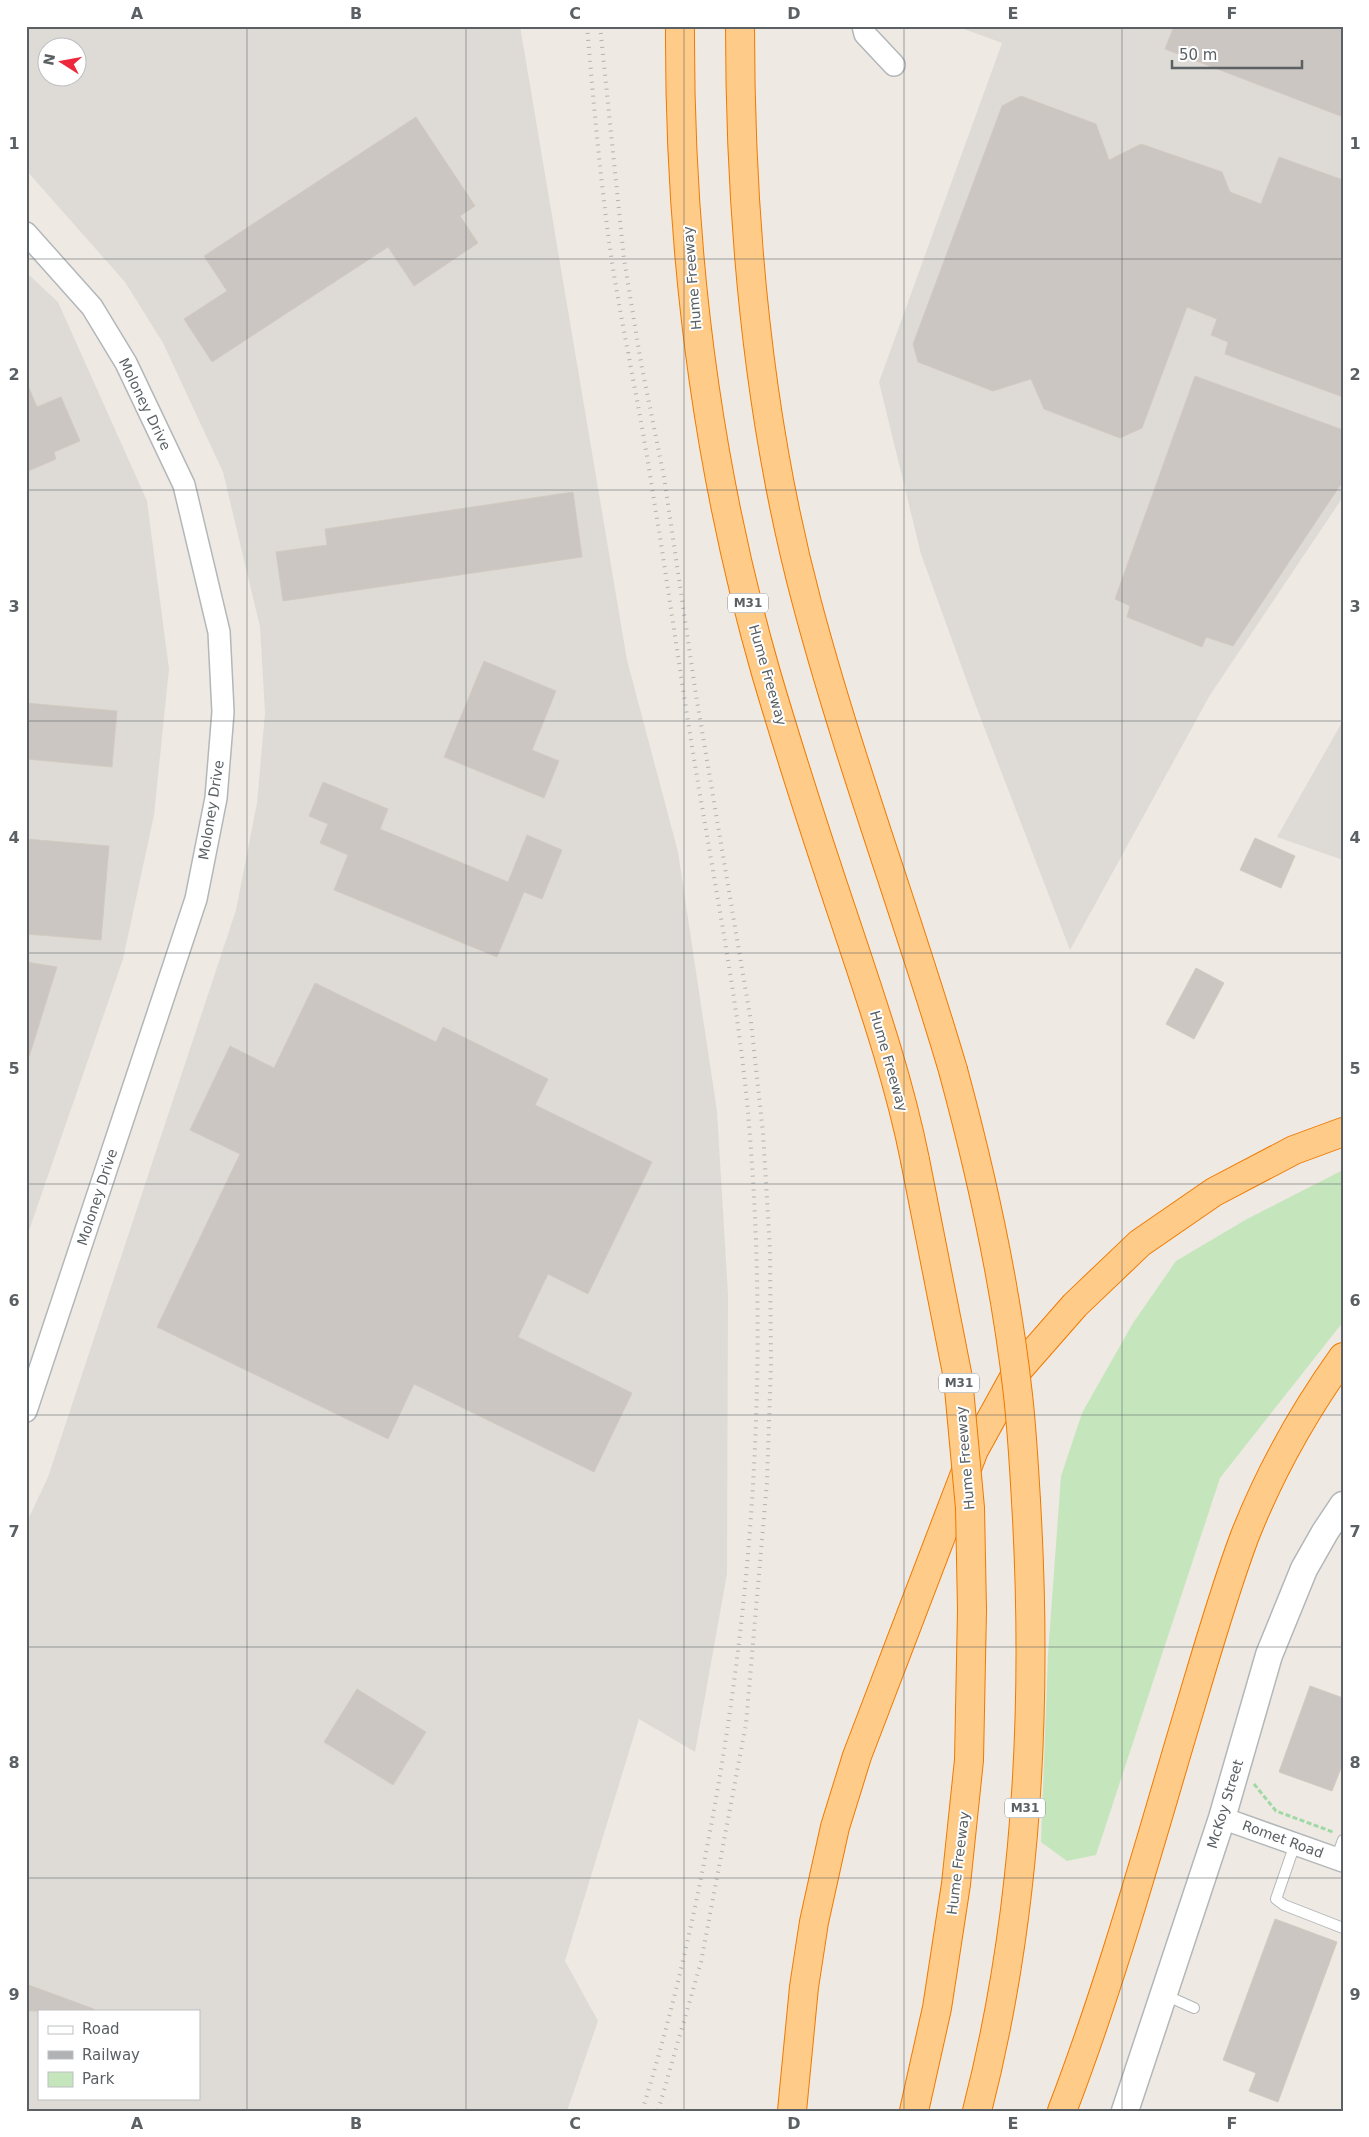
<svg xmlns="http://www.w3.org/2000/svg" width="1369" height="2137" font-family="'DejaVu Sans',sans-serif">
	<rect width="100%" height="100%" fill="#eee9e2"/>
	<g fill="#dedbd7" fill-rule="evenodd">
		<path d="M 26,26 L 520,26 L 627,660 L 678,852 L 717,1111 L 728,1294 L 727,1574 L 695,1752 L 639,1719 L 565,1961 L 598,2021 L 567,2111 L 26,2111 L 26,1524 L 48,1477 L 236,910 L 257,803 L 265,713 L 260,627 L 223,472 L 163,343 L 125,282 L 26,170 ZM 48,48 L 78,48 L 78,78 L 48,78 ZM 39,2011 L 199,2011 L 199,2098 L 39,2098 Z"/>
		<polygon points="956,26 1343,26 1343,497 1210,695 1070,950 974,701 921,554 879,382 1002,43"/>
		<polygon points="30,276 58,302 147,501 169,669 154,815 123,959 26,1239 26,278"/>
		<polygon points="1341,724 1343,725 1343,860 1277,837"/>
	</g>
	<polygon fill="#c5e6bd" points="1343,1170 1343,1322 1220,1478 1096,1855 1067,1861 1041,1842 1048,1654 1061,1476 1082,1413 1133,1323 1176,1261 1247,1219"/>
	<g fill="#cbc6c1" stroke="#d3cac0">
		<polygon points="1174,26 1343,26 1343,117 1165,49"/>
		<polygon points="1021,96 1096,124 1109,160 1141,144 1222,172 1230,192 1261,204 1279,157 1343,180 1343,397 1225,354 1228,342 1211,335 1217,319 1187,307 1142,428 1120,438 1044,409 1031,379 993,391 918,362 913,344 1002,106"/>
		<polygon points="416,117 475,206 460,216 478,243 414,286 388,247 212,362 184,319 227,291 204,256"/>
		<polygon points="1195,376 1343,430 1343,481 1233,646 1206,637 1202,647 1127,617 1130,606 1115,599"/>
		<polygon points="26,381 37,407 61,397 80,441 54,452 56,459 26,472"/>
		<polygon points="573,492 582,557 283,601 276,552 327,545 325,529"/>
		<polygon points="484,661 556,691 532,750 559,761 544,798 444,757"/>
		<polygon points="26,703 117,711 112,767 26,759"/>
		<polygon points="323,782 388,809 380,829 508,882 527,835 562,850 542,899 524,892 497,957 334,890 348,855 320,843 328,824 309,816"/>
		<polygon points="1255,838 1295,856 1281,888 1240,870"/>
		<polygon points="26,839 109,846 101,940 26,934"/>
		<polygon points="26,962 57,967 29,1057 26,1057"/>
		<polygon points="1196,968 1224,983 1194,1039 1166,1024"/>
		<polygon points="315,983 436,1042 443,1027 548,1079 535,1105 652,1162 588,1294 548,1274 518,1337 632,1393 594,1472 414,1384 388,1439 157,1327 240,1154 190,1130 230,1046 274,1068"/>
		<polygon points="1310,1686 1343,1698 1343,1763 1332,1791 1279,1772"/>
		<polygon points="357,1689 426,1732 393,1785 324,1742"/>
		<polygon points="1275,1919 1337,1942 1278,2102 1249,2091 1256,2073 1223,2060"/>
		<polygon points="26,1984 94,2009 93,2011 26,2011"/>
	</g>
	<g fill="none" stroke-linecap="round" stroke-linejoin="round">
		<defs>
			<g id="service">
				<polyline points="1295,1844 1276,1899 1284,1905 1343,1928"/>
				<polyline points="1336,1859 1343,1840"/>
				<polyline points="1165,1995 1194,2008"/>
			</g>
			<g id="minor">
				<polyline points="863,26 865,34 894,65"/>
				<polyline points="26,233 92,307 126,363 184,485 219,632 223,712 216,798 196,899 26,1411"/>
				<polyline points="1222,1818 1343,1861"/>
			</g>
			<polyline id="tertiary" points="1125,2111 1222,1818 1269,1655 1304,1569 1325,1532 1343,1505"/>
			<g id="motorway">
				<path d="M 680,26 C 679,244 706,464 766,673 C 791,758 818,841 846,924 C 872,1002 899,1080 915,1160"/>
				<path d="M 740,26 C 740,219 757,416 807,603 C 849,761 907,914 953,1070"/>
				<polyline points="792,2111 804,1987 814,1922 835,1827 857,1756 974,1450 1018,1370 1075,1305 1140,1243 1214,1192 1294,1150 1343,1132"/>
				<polyline points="914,2111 937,2008 956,1884 969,1760 972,1610"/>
				<path d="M 977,2111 C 1028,1913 1038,1705 1026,1501"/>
				<path d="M 1062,2111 C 1110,1986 1146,1856 1184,1728 C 1203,1665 1221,1600 1244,1538 C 1269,1474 1303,1413 1343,1357"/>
			</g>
		</defs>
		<use href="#service" stroke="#b3b7ba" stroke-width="12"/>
		<use href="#minor" stroke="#b3b7ba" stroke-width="24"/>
		<use href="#tertiary" stroke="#b3b7ba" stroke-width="29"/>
		<use href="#motorway" stroke="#f07a00" stroke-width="30"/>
		<polyline stroke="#a0d9a5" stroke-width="3" stroke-dasharray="5 2.5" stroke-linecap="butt" points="1254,1784 1276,1811 1333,1832"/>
		<use href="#service" stroke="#fff" stroke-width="10"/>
		<use href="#minor" stroke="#fff" stroke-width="21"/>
		<use href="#tertiary" stroke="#fff" stroke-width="26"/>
		<use href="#motorway" stroke="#ffcb88" stroke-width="28"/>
		<g stroke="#b1b2b3" stroke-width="4" stroke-dasharray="1 6" stroke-linecap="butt">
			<path d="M 587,26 C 594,107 601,189 613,269 C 625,342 641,414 652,488 C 670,596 684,704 703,812 C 721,920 742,1028 750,1137 C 767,1352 755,1568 719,1781 C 700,1892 676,2003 642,2111"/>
			<polyline points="600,26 624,259 641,363 664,477 696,695 751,1022 763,1133 770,1249 771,1364 767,1482 746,1724 701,1962 658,2111"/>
		</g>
		<defs>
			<g id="motorway-bridge">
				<path d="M 953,1070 C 982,1177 1006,1285 1018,1395 C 1022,1430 1024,1466 1026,1501"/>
				<polyline points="915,1160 958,1378 970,1508 972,1610"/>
			</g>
		</defs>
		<use href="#motorway-bridge" stroke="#f07a00" stroke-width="30" stroke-linecap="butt"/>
		<use href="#motorway-bridge" stroke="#ffcb88" stroke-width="28"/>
	</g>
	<path fill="none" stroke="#5a6063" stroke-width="1" stroke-opacity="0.55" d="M 247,26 L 247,2111M 466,26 L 466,2111M 684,26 L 684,2111M 904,26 L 904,2111M 1122,26 L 1122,2111M 26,259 L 1343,259M 26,490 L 1343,490M 26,721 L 1343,721M 26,953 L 1343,953M 26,1184 L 1343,1184M 26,1415 L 1343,1415M 26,1647 L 1343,1647M 26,1878 L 1343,1878"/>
	<g text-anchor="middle" stroke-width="4" stroke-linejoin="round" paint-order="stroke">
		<g fill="#fff" stroke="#8c9092" stroke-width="1">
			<rect x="728" y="593.5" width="40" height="19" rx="4"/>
			<rect x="939" y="1373.5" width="40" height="19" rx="4"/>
			<rect x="1005" y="1798.5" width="40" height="19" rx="4"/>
		</g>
		<g font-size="12" font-weight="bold" fill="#5a6063">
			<text x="748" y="607">M31</text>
			<text x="959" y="1387">M31</text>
			<text x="1025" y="1812">M31</text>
		</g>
		<g font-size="14" fill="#5a6063" stroke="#fff">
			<text transform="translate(692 278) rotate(-95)" y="5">Hume Freeway</text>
			<text transform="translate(145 404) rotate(64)" y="5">Moloney Drive</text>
			<text transform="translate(768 675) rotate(74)" y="5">Hume Freeway</text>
			<text transform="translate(211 810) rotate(-81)" y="5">Moloney Drive</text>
			<text transform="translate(889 1061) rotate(74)" y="5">Hume Freeway</text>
			<text transform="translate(97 1197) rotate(-72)" y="5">Moloney Drive</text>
			<text transform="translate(965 1458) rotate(-95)" y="5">Hume Freeway</text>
			<text transform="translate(1225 1804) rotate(-73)" y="5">McKoy Street</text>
			<text transform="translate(1283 1839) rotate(20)" y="5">Romet Road</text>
			<text transform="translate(958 1863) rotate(-83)" y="5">Hume Freeway</text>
		</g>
	</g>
	<rect width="1369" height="2137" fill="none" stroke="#ffffff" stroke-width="55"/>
	<rect x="38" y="2010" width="162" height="90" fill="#ffffff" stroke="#bdbfc1"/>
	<rect x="48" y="2026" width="25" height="8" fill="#ffffff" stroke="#bdbfc1"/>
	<text x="82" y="2034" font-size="15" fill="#5a6063">Road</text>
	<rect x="48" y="2051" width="25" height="8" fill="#b1b2b3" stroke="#bdbfc1"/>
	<text x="82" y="2060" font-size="15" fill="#5a6063">Railway</text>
	<rect x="48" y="2072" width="25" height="15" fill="#c5e6bd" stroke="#bdbfc1"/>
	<text x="82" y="2084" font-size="15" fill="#5a6063">Park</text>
	<g transform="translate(62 62) rotate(281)"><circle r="24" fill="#ffffff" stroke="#bdbfc1"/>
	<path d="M0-4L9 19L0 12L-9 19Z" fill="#ee283c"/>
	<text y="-8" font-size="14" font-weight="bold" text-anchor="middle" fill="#5a6063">N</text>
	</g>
	<path d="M1172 60v8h130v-8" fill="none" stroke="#5a6063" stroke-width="2.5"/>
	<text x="1179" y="60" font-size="15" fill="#5a6063" stroke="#ffffff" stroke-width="4" paint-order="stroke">50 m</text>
	<rect x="28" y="28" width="1314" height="2082" fill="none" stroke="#5a6063" stroke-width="2"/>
	<g font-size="16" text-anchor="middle" font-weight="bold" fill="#5a6063">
		<text x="137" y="19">A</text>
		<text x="356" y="19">B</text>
		<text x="575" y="19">C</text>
		<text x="794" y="19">D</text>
		<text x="1013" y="19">E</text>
		<text x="1232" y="19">F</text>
		<text x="14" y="149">1</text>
		<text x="1355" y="149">1</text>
		<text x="14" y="380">2</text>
		<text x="1355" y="380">2</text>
		<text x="14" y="612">3</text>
		<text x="1355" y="612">3</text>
		<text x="14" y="843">4</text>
		<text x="1355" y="843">4</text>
		<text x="14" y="1074">5</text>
		<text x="1355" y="1074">5</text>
		<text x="14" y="1306">6</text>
		<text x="1355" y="1306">6</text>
		<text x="14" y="1537">7</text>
		<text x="1355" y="1537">7</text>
		<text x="14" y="1768">8</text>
		<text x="1355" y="1768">8</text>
		<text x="14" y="2000">9</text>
		<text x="1355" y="2000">9</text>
		<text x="137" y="2129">A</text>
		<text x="356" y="2129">B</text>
		<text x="575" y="2129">C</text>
		<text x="794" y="2129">D</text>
		<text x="1013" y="2129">E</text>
		<text x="1232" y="2129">F</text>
	</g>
</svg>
